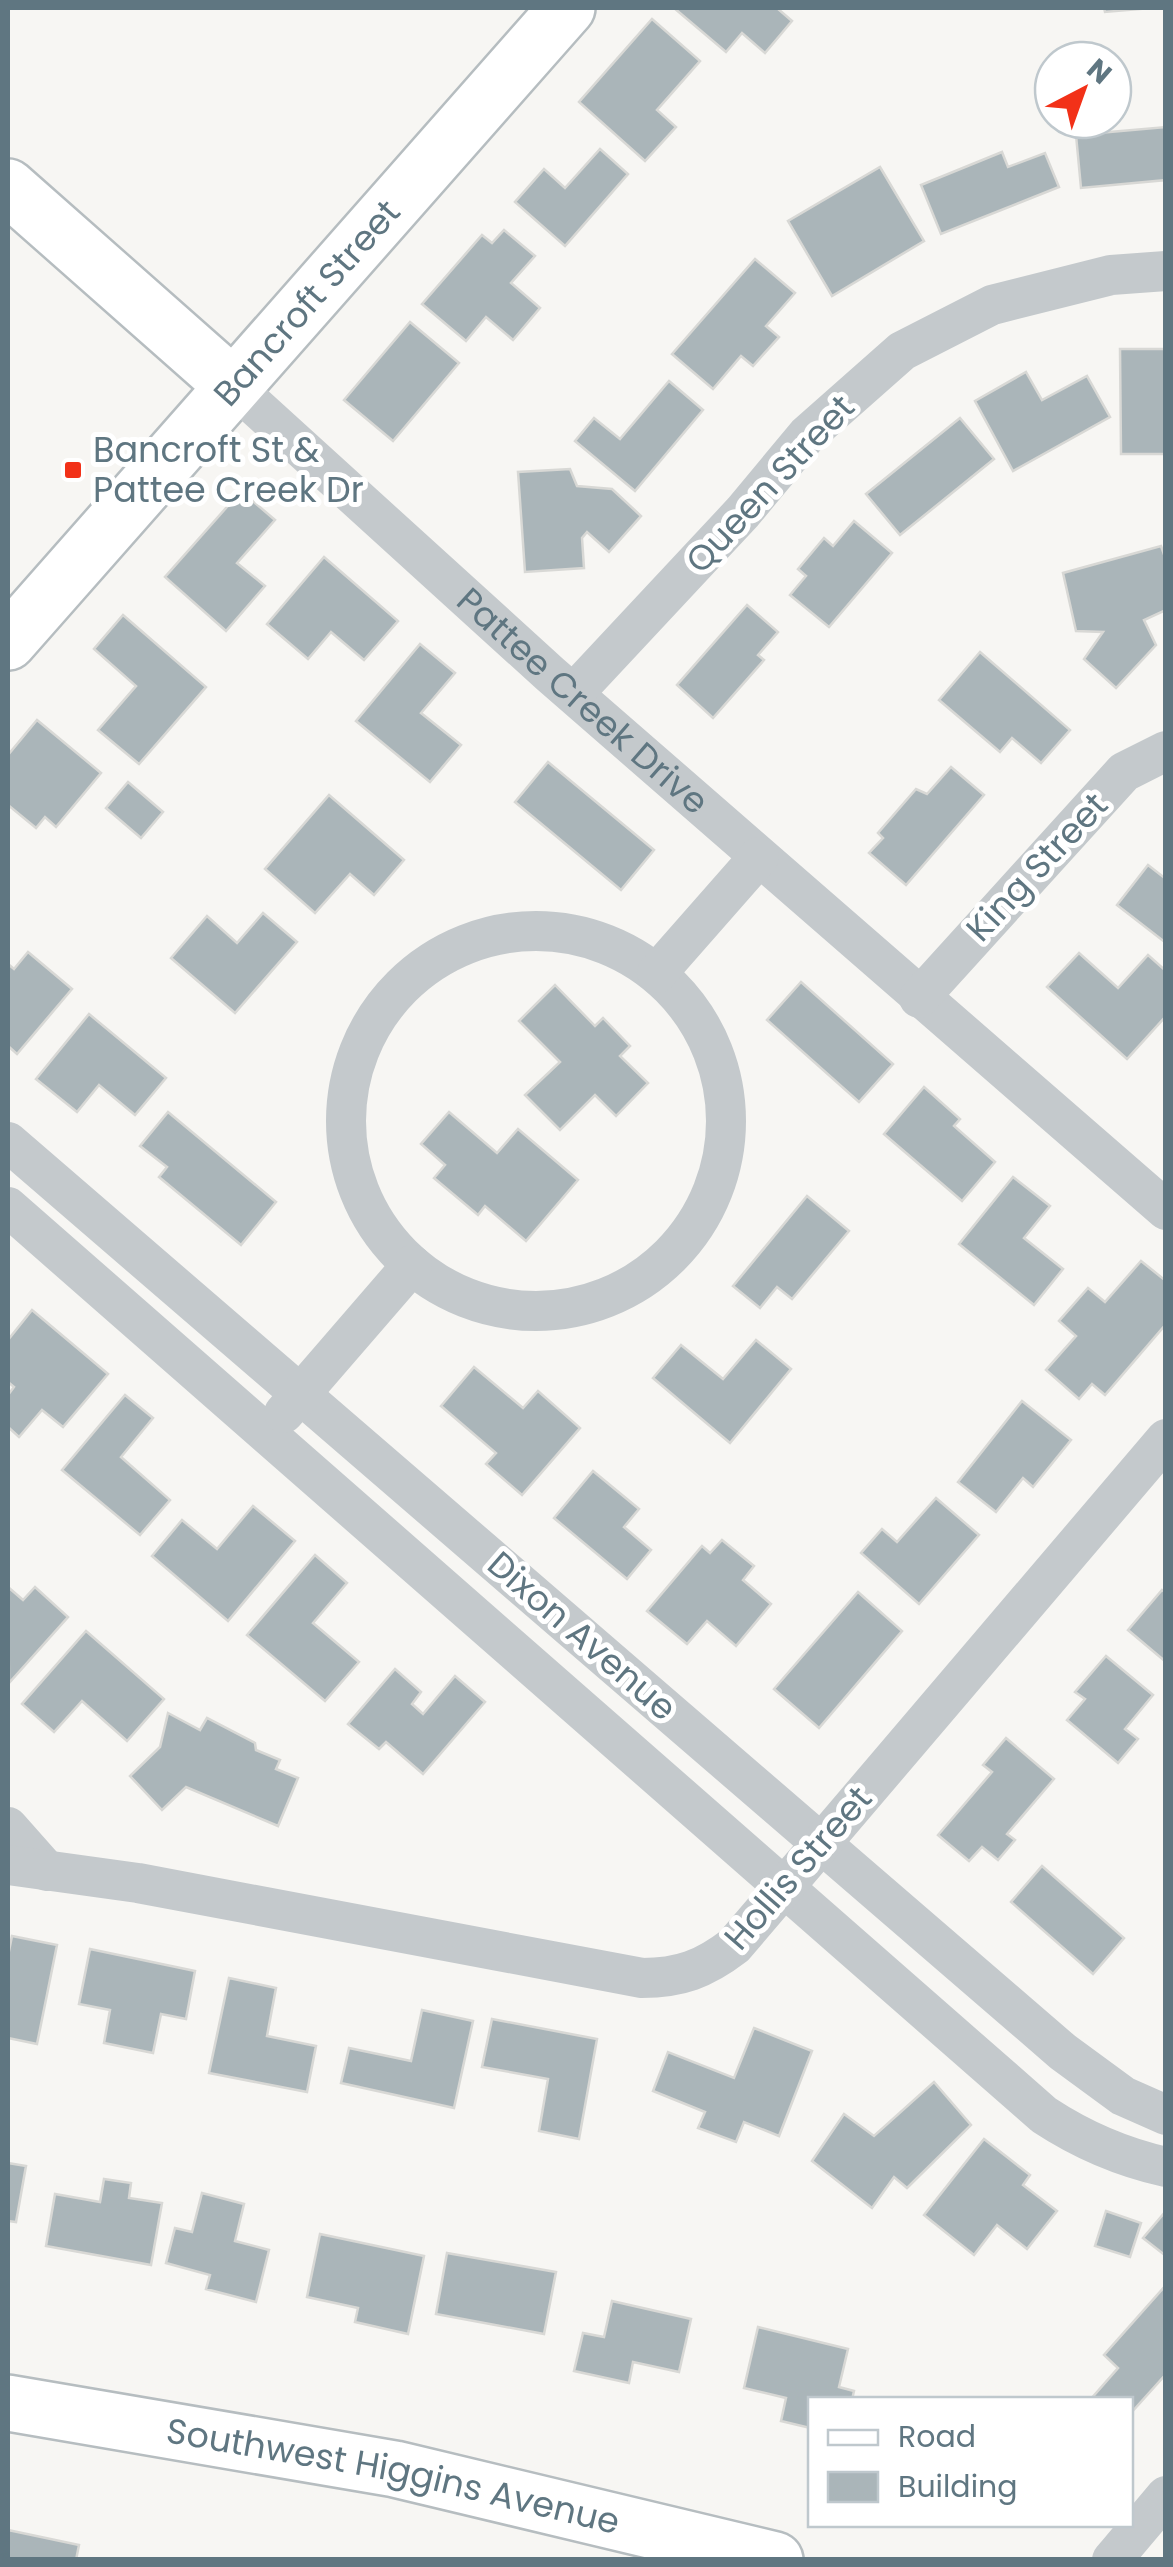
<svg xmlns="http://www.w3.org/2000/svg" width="1173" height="2567" font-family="Poppins,sans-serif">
	<rect width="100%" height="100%" fill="#f7f6f3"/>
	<g fill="#aab5b9" stroke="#d8d8d5" stroke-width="2.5">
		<polygon points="674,8 777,8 792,21 765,53 742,33 726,52"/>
		<polygon points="1104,8 1151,8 1105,12"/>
		<polygon points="652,19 700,61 657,110 676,127 645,161 579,102"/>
		<polygon points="1166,127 1166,180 1081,188 1076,135"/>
		<polygon points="600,149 628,174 565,246 515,202 544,169 565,188"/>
		<polygon points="1002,152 1008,167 1045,153 1059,187 941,234 921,185"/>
		<polygon points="880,167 924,241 832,296 788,221"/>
		<polygon points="504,230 535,256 511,283 540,308 513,340 486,317 466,341 422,304 482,235 492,243"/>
		<polygon points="755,259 795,293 766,326 779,337 753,366 741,356 713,389 672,354"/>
		<polygon points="410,322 459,363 393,441 344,400"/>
		<polygon points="1120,349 1166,349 1166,454 1121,454"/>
		<polygon points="1026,372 1042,400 1087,376 1110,417 1013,471 975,401"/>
		<polygon points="669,381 703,410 635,491 575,441 594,418 620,439"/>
		<polygon points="960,418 994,459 900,535 866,494"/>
		<polygon points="570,469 577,486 612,489 641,516 609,552 587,532 582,538 584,568 525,572 518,472"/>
		<polygon points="241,491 275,520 237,563 265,586 226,631 165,577"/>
		<polygon points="854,521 892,553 829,627 790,595 806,576 798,569 824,538 833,546"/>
		<polygon points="1161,546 1166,560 1166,610 1144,620 1156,645 1116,688 1084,659 1103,632 1076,631 1063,573"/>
		<polygon points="324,557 398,621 364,660 331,632 308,659 267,624"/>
		<polygon points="747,605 778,632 758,655 764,660 713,718 677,685"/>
		<polygon points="123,615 206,687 139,764 98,730 136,686 94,649"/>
		<polygon points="420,644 455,673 421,713 461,745 430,782 356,721"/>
		<polygon points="980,652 1070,730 1041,763 1012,738 1000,752 939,700"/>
		<polygon points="37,720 101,773 56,827 45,817 36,828 8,805 8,755"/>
		<polygon points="548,762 654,850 621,890 515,802"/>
		<polygon points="951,767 984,795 906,885 869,853 883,838 878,833 916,789 927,794"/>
		<polygon points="128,782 163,812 141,838 106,808"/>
		<polygon points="329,795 404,860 374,895 350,874 315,913 265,869"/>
		<polygon points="1148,865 1166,879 1166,943 1117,905"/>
		<polygon points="263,913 297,942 235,1013 171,958 207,916 237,943"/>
		<polygon points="28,952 72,989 17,1054 8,1046 8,964 14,969"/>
		<polygon points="1079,953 1118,988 1148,955 1166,971 1166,1016 1127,1059 1047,987"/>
		<polygon points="801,982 893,1064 859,1102 767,1020"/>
		<polygon points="555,985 595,1026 603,1018 630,1046 620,1056 648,1083 616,1116 595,1095 560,1130 525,1095 560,1062 519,1021"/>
		<polygon points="89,1014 166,1078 135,1115 99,1085 77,1112 36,1079"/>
		<polygon points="924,1087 960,1119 954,1126 995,1162 962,1201 884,1134"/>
		<polygon points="168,1112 276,1202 241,1245 159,1177 167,1167 140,1146"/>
		<polygon points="449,1112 497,1153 518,1129 578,1180 526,1241 485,1206 478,1215 434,1178 445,1165 421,1144"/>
		<polygon points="1013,1177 1050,1206 1024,1238 1063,1269 1034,1305 959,1244"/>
		<polygon points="807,1196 849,1231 792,1299 777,1287 760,1308 733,1286"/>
		<polygon points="1141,1261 1166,1281 1166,1324 1105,1395 1092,1384 1079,1399 1046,1370 1076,1336 1059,1321 1088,1288 1105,1302"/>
		<polygon points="32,1310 108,1374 63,1427 42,1410 19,1437 8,1427 8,1395 14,1387 8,1382 8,1340"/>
		<polygon points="756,1340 791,1369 730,1443 653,1378 681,1345 723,1379"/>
		<polygon points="474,1367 523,1408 538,1391 580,1428 522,1495 486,1464 496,1453 441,1406"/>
		<polygon points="125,1395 153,1418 121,1457 170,1500 140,1535 62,1470"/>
		<polygon points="1022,1401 1071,1440 1033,1487 1023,1478 996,1512 958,1482"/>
		<polygon points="593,1471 639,1509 624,1527 651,1550 627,1579 554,1518"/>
		<polygon points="936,1498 979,1535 919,1604 861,1553 882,1529 897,1542"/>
		<polygon points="253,1506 295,1541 228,1621 152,1556 182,1520 217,1549"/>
		<polygon points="722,1540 754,1566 743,1580 771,1604 736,1646 707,1621 687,1644 647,1611 702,1546 710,1553"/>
		<polygon points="315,1555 347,1583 313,1623 359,1662 325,1701 247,1635"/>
		<polygon points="8,1587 23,1600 35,1587 68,1617 9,1683"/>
		<polygon points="1162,1590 1166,1593 1166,1662 1128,1630"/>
		<polygon points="858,1592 902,1631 819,1728 774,1689"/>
		<polygon points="86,1631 164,1699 127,1741 82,1701 54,1732 22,1704"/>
		<polygon points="1106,1656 1153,1695 1125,1729 1138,1739 1118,1763 1067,1720 1085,1699 1075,1692"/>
		<polygon points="395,1669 421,1692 412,1704 423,1714 455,1676 485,1702 423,1774 386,1742 379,1749 348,1724"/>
		<polygon points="168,1713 200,1730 207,1718 255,1743 256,1750 280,1760 276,1769 298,1778 278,1826 186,1787 162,1810 130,1776 160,1747"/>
		<polygon points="1006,1738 1054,1779 1007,1834 1015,1840 998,1860 982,1847 969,1861 938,1835 992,1772 983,1765"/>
		<polygon points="1042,1866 1124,1938 1093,1974 1011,1902"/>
		<polygon points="12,1936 57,1945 37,2044 8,2038 8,1956"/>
		<polygon points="90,1949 195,1971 186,2019 161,2014 153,2053 104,2043 110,2010 79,2004"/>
		<polygon points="229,1978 276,1988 267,2036 316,2046 307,2092 209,2073"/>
		<polygon points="422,2010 473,2021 454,2108 341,2083 349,2048 411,2061"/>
		<polygon points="492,2019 597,2039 579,2139 539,2131 548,2079 482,2067"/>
		<polygon points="754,2028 812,2051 779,2136 744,2122 736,2142 698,2128 705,2112 653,2091 668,2052 734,2078"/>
		<polygon points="934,2082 971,2125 907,2188 894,2177 872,2208 812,2161 844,2114 874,2136"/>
		<polygon points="984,2139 1030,2175 1023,2185 1057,2211 1027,2249 997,2225 974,2255 924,2215"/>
		<polygon points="8,2163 26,2166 16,2222 8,2221"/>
		<polygon points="104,2179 131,2183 129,2198 162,2203 151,2265 46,2246 55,2194 100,2202"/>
		<polygon points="202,2193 244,2204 235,2241 269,2250 256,2302 206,2289 210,2275 166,2263 175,2228 192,2232"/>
		<polygon points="1106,2211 1141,2223 1130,2257 1095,2246"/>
		<polygon points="1166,2211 1166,2256 1143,2238"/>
		<polygon points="320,2234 424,2256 408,2334 355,2322 358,2308 307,2297"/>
		<polygon points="447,2253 556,2272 544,2334 436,2314"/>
		<polygon points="1166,2285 1166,2374 1130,2414 1130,2400 1090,2400 1118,2368 1104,2355"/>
		<polygon points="612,2301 691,2319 679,2372 633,2362 629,2383 574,2371 583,2333 604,2337"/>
		<polygon points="758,2327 848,2349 839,2387 854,2391 852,2400 810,2400 810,2428 781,2421 786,2398 744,2388"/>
		<polygon points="8,2530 79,2545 76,2560 8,2560"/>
	</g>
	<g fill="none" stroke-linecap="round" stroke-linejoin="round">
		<defs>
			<g id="secondary">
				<polyline points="8,187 232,385"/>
				<path id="s2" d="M 8,642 L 567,8"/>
				<path id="s3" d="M 8,2403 L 395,2469 L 775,2560"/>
			</g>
		</defs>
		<use href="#secondary" stroke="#b6bdc0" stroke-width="60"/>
		<g stroke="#c4c9cc" stroke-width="40">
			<path id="s1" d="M 232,385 L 550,674 L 1166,1210"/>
			<polyline points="574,693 743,512 807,435 902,351 992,305 1111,275 1166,271"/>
			<circle cx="536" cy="1121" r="190"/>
			<polyline points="657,973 759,857"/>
			<polyline points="919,998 1124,772 1166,751"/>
			<polyline points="8,1142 1063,2052 1123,2096 1166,2115"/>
			<path d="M 8,1207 L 1044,2115 C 1082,2140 1121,2157 1166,2167"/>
			<polyline points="284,1413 412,1265"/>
			<polyline points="8,1827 47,1871"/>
			<path d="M 8,1865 L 138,1883 L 642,1978 C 680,1978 704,1969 734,1946 L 1166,1439"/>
			<polyline points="1112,2560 1166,2496"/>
		</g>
		<use href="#secondary" stroke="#fff" stroke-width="55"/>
	</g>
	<rect fill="#f23118" stroke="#fff" stroke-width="4" x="63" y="460" width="20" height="20" rx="5"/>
	<g text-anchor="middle" stroke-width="10" stroke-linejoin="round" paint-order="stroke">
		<g font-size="35" fill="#5f7681" stroke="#fff">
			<text dy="12" stroke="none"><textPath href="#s2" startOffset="452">Bancroft Street</textPath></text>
			<text transform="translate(770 484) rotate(-47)" y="12">Queen Street</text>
			<text dy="12" stroke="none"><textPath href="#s1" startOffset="472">Pattee Creek Drive</textPath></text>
			<text transform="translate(1037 867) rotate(-47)" y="12">King Street</text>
			<text transform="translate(582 1636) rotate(41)" y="12">Dixon Avenue</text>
			<text transform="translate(798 1868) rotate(-49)" y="12">Hollis Street</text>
			<text dy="12" stroke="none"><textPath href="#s3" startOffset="392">Southwest Higgins Avenue</textPath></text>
		</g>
		<g font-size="35" fill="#5f7681" stroke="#fff" text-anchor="start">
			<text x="93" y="462">Bancroft St &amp;<tspan x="93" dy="40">Pattee Creek Dr</tspan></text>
		</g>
	</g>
	<rect width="1173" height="2567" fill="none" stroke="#5f7681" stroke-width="20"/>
	<rect x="808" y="2397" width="325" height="130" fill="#ffffff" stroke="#bfc8cd" stroke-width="2.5"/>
	<rect x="828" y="2430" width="50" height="15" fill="#ffffff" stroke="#bfc8cd" stroke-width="2.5"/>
	<text x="898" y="2447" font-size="30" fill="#5f7681">Road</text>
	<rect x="828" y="2472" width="50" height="30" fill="#aab5b9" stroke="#bfc8cd" stroke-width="2.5"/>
	<text x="898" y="2497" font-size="30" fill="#5f7681">Building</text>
	<g transform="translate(1083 90) rotate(41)"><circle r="48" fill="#ffffff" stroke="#bfc8cd" stroke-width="2.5"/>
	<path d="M0-8L18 38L0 25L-18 38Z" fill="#f23118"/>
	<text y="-15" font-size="28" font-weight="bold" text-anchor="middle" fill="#5f7681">N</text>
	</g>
</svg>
